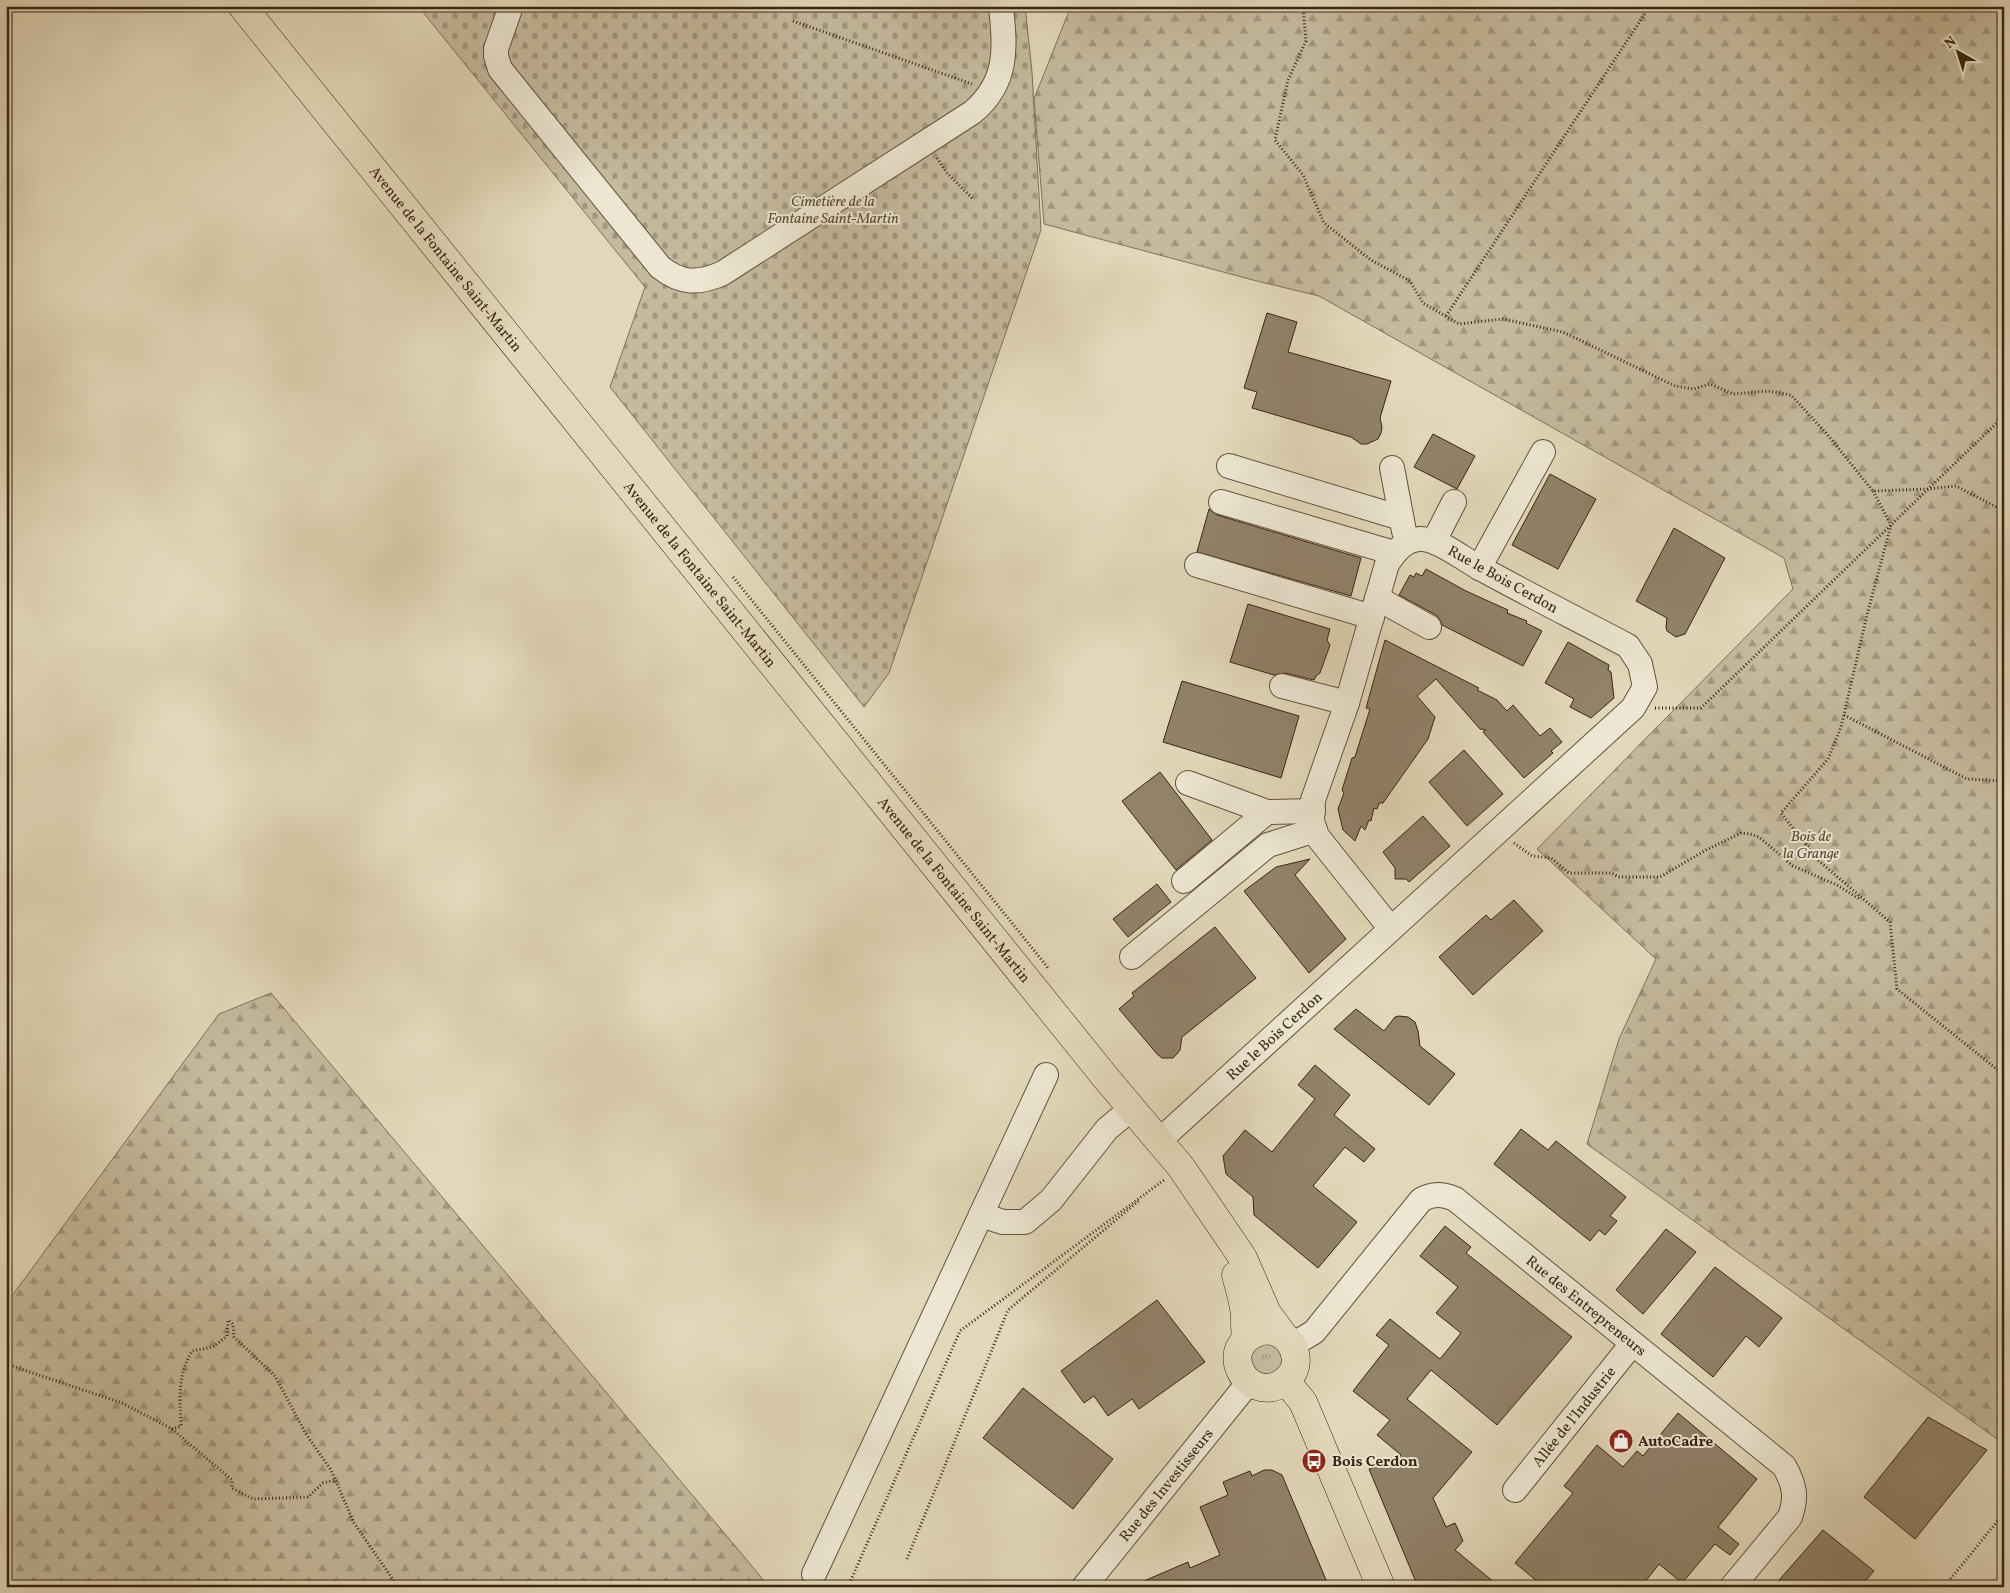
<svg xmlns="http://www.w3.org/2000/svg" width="2010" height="1593" font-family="Vollkorn,serif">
	<defs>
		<pattern id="grass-tufts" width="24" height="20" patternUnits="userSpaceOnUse" patternTransform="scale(1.25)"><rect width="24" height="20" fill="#c5ba9d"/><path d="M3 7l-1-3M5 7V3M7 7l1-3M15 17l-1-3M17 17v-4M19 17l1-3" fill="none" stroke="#a1977f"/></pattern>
		<pattern id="forest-firs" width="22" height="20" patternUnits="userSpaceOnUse" patternTransform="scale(1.25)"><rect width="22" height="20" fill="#c5ba9d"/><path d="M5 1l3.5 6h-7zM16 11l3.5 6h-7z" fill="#a1977f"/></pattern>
		<pattern id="cemetery-stones" width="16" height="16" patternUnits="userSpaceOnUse" patternTransform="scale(1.25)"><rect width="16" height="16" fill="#c5ba9d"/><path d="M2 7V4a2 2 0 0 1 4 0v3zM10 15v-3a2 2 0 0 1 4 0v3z" fill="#a1977f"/></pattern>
	</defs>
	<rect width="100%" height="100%" fill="#e2d8b9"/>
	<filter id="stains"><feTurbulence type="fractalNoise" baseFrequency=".004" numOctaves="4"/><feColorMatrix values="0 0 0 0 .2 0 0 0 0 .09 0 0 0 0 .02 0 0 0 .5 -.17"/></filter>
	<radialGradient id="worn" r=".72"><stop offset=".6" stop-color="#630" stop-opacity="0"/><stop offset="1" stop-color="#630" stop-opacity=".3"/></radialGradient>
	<polygon fill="url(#grass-tufts)" stroke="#7f7058" points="1259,1338 1287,1353 1280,1374 1258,1377 1246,1353"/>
	<g fill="url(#forest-firs)" stroke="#7f7058">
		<polygon points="1071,6 2004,6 2004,1444 1587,1144 1619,1039 1656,959 1537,849 1793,589 1784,558 1319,296 1253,280 1044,224 1034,99"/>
		<polygon points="271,993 746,1559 769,1587 6,1587 6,1304 219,1014"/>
	</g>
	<polygon fill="url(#cemetery-stones)" stroke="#7f7058" points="418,6 1025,6 1032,72 1041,230 889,673 864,707 610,387 645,287"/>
	<g fill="#918269" stroke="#392512">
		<polygon points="1267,313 1297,322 1288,352 1391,381 1380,418 1382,427 1381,433 1378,439 1367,444 1361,444 1351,437 1252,408 1257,392 1244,388"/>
		<polygon points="1433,434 1475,456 1457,489 1414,467"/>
		<polygon points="1550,474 1596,499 1558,569 1512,545"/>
		<polygon points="1209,509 1217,515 1361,558 1351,596 1197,552"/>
		<polygon points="1674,528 1725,558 1685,634 1676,637 1667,631 1666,627 1667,618 1636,601"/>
		<polygon points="1426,569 1466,591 1508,610 1507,613 1527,621 1526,623 1542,631 1523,666 1442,625 1440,620 1436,615 1399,595 1410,575 1414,577 1416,573 1422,576"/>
		<polygon points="1248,604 1330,629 1327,640 1330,645 1320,673 1316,676 1314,680 1285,673 1274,675 1230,662"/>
		<polygon points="1385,640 1479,688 1477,690 1497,700 1507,711 1513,705 1540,736 1550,728 1562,742 1551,751 1553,753 1524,778 1483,732 1486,730 1480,729 1436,679 1417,696 1435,717 1428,739 1383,803 1379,803 1377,809 1374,808 1371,821 1369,820 1365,830 1361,826 1355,841 1343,830 1338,809 1344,793 1342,790 1352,758 1355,757 1370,709 1366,708"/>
		<polygon points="1568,642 1609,665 1608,670 1611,672 1614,698 1591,718 1570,707 1574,699 1545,683"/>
		<polygon points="1182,681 1299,716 1281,778 1163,742"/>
		<polygon points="1464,750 1503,794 1467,826 1429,782"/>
		<polygon points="1160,772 1212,840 1176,870 1122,801"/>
		<polygon points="1423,816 1450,846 1409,882 1406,879 1395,879 1395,868 1383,852"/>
		<polygon points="1310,859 1295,875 1346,939 1309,973 1244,891 1276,867"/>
		<polygon points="1157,884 1171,902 1128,937 1113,919"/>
		<polygon points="1514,900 1543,931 1473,995 1439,957 1486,915 1491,920"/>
		<polygon points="1215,927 1256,978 1182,1037 1180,1050 1177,1054 1173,1058 1162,1058 1157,1054 1119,1009 1134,996 1132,993"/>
		<polygon points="1356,1009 1384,1031 1395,1017 1399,1016 1408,1017 1415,1022 1418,1031 1420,1046 1455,1074 1429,1105 1334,1029"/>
		<polygon points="1315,1065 1350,1095 1334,1115 1375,1149 1364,1162 1345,1147 1313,1186 1357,1222 1318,1268 1254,1215 1253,1197 1226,1174 1223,1156 1245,1130 1272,1152 1315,1099 1298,1085"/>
		<polygon points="1521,1129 1548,1150 1556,1141 1626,1197 1610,1216 1617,1221 1605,1235 1599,1230 1590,1241 1494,1164"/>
		<polygon points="1445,1226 1471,1247 1466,1253 1572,1337 1497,1425 1431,1370 1407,1399 1472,1452 1433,1498 1446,1527 1455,1523 1463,1541 1455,1550 1500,1587 1418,1587 1369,1469 1401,1455 1377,1435 1390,1420 1353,1391 1389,1345 1376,1335 1390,1319 1440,1359 1461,1333 1436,1313 1458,1287 1420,1256"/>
		<polygon points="1666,1229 1696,1252 1643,1314 1616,1290"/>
		<polygon points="1715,1267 1782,1318 1759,1347 1746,1336 1713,1377 1661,1334"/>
		<polygon points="1157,1300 1205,1362 1139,1409 1132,1399 1108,1416 1094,1396 1084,1403 1061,1371"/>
		<polygon points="1023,1388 1113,1459 1073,1509 983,1438"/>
		<polygon points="1678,1413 1757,1479 1718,1527 1739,1544 1730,1555 1715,1544 1682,1583 1659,1564 1641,1587 1544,1587 1515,1563 1573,1493 1564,1486 1597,1445 1623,1467 1637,1451 1643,1456"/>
		<polygon points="1928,1417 1987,1450 1915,1539 1864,1497"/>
		<polygon points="1264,1470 1272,1470 1282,1475 1329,1587 1130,1587 1188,1562 1190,1568 1220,1555 1200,1507 1228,1495 1223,1482 1250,1471 1252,1476"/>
		<polygon points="1823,1530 1874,1571 1860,1587 1773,1587"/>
	</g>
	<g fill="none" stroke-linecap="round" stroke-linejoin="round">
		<defs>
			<g id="minor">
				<path d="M 511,6 L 496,49 L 496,56 L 500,69 L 660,267 C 681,284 699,284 723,273 L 973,112 C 1009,81 1005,48 1001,6"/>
				<polyline points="1229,466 1401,518"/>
				<polyline points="1392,468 1404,531"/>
				<polyline points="1221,502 1394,553"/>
				<polyline points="1434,541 1454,502"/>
				<polyline points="1197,565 1372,617"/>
				<polyline points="1479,568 1543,452"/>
				<polyline points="1377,598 1429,627"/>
				<polyline points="1282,686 1347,703"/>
				<polyline points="1188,783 1267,812"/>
				<polyline points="1184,881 1267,812 1313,811"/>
				<polyline points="1132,957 1268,845 1315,830"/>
				<path id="s1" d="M 1159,1141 L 1633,708 L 1645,687 L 1640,664 L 1628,646 C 1579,620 1529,595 1480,568 C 1464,560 1437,537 1419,539 C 1404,540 1395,552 1387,564 L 1347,703 L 1313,800 L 1312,821 L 1317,836 L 1391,929"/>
				<polyline points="981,1215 1003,1222 1025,1222 1051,1200 1107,1129 1131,1109"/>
				<path id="s2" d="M 1292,1345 L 1314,1332 L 1421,1200 C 1433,1193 1443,1194 1455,1199 L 1784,1466 C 1795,1485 1797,1497 1790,1517 L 1732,1587"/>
				<path id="s3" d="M 1515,1490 L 1632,1344"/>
				<polyline points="814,1574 1046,1075"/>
				<path id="s4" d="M 1084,1587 L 1249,1382"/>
			</g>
			<g id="major">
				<path id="s5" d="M 242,6 L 1106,1078 L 1181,1167 L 1243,1258 L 1267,1313 L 1284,1336"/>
				<path d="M 1236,1275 C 1240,1291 1246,1307 1245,1323 C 1245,1328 1246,1334 1245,1339 C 1244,1342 1241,1345 1239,1349 C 1234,1363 1242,1381 1257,1386 C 1265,1389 1275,1388 1282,1383 C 1316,1363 1281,1309 1245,1340"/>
				<polyline points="1286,1381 1303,1402 1381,1587"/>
			</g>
		</defs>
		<use href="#minor" stroke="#63523c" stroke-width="26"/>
		<use href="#major" stroke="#392512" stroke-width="29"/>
		<g stroke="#392512" stroke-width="3" stroke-dasharray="1 2.5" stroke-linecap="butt">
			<polyline points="1303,6 1306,41 1288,80 1275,140 1303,175 1324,223 1371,260 1410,281 1423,303 1459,324 1503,319 1563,332 1675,386 1694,389 1710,384 1733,394 1768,391 1791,395 1826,433 1873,491 1928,489 1956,486 2004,511"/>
			<polyline points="793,21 972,84"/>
			<polyline points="937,158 947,173 974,200"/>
			<polyline points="1446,316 1650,6"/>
			<polyline points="1873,491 1891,525 1867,615 1841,727 1828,759 1781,813 1819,861 1890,922 1897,989 2004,1075"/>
			<polyline points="733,577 1049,969"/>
			<polyline points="1655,708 1701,708 2004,416"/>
			<polyline points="1844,715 1967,779 2004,781"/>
			<polyline points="1514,843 1532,856 1551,858 1569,873 1612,873 1618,877 1660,877 1706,850 1741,833 1750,834 1759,837 1793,866 1837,885 1861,900"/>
			<path d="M 6,1366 L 9,1365 L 122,1403 L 172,1429 L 181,1426 C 180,1398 177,1377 192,1351 L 213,1347 L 227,1336 L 228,1320 L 233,1324 L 234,1337 L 275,1376 L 306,1434 L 331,1470 L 354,1523 L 398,1587"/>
			<polyline points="172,1429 232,1480 232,1488 253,1499 308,1497 323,1483 336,1480"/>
			<polyline points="907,1559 1008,1310 1140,1200"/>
			<polyline points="848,1587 960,1331 1164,1180"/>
			<polyline points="1944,1587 2004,1513"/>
		</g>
		<use href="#minor" stroke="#ece6d2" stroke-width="24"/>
		<use href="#major" stroke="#e2d8b9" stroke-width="28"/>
	</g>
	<defs>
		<symbol id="shop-disc" viewBox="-11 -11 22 22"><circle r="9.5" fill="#8f2418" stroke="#ece6d2"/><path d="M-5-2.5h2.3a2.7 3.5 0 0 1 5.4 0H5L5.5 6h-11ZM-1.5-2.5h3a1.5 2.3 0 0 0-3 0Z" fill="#fff"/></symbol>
		<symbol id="bus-disc" viewBox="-11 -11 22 22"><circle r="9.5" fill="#8f2418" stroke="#ece6d2"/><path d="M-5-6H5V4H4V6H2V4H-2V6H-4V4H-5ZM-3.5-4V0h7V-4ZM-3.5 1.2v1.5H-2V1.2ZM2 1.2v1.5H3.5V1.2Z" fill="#fff"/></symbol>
	</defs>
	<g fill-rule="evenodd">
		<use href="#shop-disc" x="1607" y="1427" width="28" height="28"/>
		<use href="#bus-disc" x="1300" y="1447" width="28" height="28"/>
	</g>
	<g text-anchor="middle" stroke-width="4" stroke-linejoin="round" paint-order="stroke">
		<g font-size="15" font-style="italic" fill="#5c4a35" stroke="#ece6d2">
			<text x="833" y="206">Cimetière de la<tspan x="833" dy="17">Fontaine Saint-Martin</tspan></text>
			<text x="1811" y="841">Bois de<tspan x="1811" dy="17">la Grange</tspan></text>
		</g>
		<g font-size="15" fill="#392512" stroke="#ece6d2">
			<text dy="5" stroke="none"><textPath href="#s5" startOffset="325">Avenue de la Fontaine Saint-Martin</textPath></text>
			<text dy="5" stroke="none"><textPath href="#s5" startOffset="730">Avenue de la Fontaine Saint-Martin</textPath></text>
			<text transform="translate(1503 579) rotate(29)" y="5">Rue le Bois Cerdon</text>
			<text dy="5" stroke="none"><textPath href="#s5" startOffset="1135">Avenue de la Fontaine Saint-Martin</textPath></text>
			<text dy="5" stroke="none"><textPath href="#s1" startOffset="156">Rue le Bois Cerdon</textPath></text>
			<text dy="5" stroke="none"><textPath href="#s2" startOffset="400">Rue des Entrepreneurs</textPath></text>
			<text dy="5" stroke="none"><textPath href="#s3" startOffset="94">Allée de l'Industrie</textPath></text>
			<text dy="5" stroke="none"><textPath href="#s4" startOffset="131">Rue des Investisseurs</textPath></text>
		</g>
		<g font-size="15" font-weight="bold" fill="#392512" stroke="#ece6d2" text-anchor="start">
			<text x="1638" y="1446">AutoCadre</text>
			<text x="1332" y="1466">Bois Cerdon</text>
		</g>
	</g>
	<rect width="2010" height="1593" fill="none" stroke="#e2d8b9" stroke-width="25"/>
	<rect x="8" y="8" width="1995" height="1578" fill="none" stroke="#392512" stroke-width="2.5"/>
	<rect x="12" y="12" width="1985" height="1568" fill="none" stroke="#392512"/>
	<g transform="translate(1958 52) rotate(321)" stroke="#ece6d2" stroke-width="4" paint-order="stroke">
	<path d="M0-4L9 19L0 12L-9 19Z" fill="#392512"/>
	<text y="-8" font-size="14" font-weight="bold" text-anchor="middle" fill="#392512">N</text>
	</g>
	<rect width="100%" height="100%" filter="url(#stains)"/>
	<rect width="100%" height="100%" fill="url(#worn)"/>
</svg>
